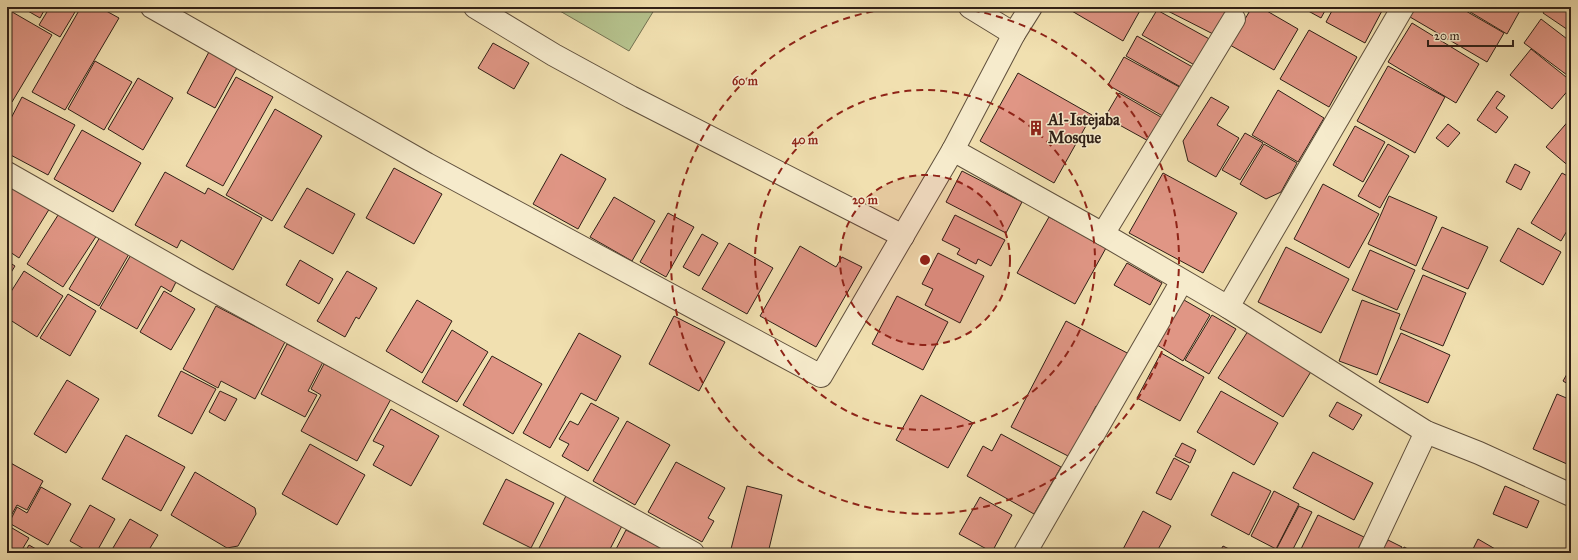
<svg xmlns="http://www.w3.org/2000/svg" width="1578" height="560" font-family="'IM FELL Great Primer',serif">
	<rect width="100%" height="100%" fill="#f1e0b0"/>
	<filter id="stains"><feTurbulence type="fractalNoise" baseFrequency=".005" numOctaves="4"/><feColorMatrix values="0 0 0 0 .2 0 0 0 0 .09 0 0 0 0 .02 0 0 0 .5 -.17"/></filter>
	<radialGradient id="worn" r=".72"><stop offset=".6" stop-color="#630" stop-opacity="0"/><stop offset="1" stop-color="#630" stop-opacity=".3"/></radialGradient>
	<polygon fill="#b6c38e" stroke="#737252" points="553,7 656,7 629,51"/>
	<g fill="#e09685" stroke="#302017">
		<polygon points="21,7 46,7 40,18"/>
		<polygon points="50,7 78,7 60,37 39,25"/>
		<polygon points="81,7 99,7 119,18 65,110 32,92"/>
		<polygon points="1065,7 1142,7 1123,41"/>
		<polygon points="1160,7 1232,7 1217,36"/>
		<polygon points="1252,7 1260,7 1298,29 1274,70 1230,45"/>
		<polygon points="1301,7 1327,7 1321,18"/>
		<polygon points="1334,7 1384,7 1365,43 1326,22"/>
		<polygon points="1416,7 1459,7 1504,33 1487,62 1410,17"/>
		<polygon points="1462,7 1522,7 1507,34"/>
		<polygon points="1547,7 1571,7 1571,32 1543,13"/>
		<polygon points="7,9 52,35 12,102 7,98"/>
		<polygon points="1157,10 1213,41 1198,67 1142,35"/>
		<polygon points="1541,19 1571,42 1571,78 1524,43"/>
		<polygon points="1412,23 1479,64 1456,103 1388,62"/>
		<polygon points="1309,30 1357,57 1329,107 1280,79"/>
		<polygon points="1137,36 1198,70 1186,90 1126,56"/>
		<polygon points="493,43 529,63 514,89 478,68"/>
		<polygon points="1531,49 1571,81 1571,87 1552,109 1510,75"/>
		<polygon points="210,50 238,66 215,108 187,93"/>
		<polygon points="1124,57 1185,90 1168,119 1108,85"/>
		<polygon points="95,61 132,82 104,130 68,109"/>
		<polygon points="1388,66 1445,97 1415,153 1357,121"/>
		<polygon points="1018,73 1092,115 1054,183 980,141"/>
		<polygon points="236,77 273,97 223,186 186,166"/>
		<polygon points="138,78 173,98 143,150 108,129"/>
		<polygon points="1278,90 1324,118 1298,162 1252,135"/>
		<polygon points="1497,91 1505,96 1496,108 1508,117 1496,133 1477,120"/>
		<polygon points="1119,93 1166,120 1152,143 1105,117"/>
		<polygon points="22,97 75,125 48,175 7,153 7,126"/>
		<polygon points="1211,97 1229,107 1217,125 1239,138 1216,177 1188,161 1183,141"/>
		<polygon points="275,109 322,136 272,221 226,195"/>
		<polygon points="1571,118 1571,168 1546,147"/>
		<polygon points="1448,124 1460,133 1448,147 1436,138"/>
		<polygon points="1355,126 1385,142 1363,182 1333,165"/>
		<polygon points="82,130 141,163 113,212 54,179"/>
		<polygon points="1245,133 1263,143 1240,180 1222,170"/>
		<polygon points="1264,144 1297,163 1281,192 1266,199 1240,184"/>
		<polygon points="1388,144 1409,156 1380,208 1358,196"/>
		<polygon points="561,154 606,179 578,229 533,204"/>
		<polygon points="1515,164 1530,172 1521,190 1506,182"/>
		<polygon points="394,168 442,194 414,244 366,218"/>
		<polygon points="962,171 1022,202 1006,233 946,202"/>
		<polygon points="165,172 205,194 208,188 262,218 233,270 181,240 177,248 135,225"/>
		<polygon points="1163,173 1237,213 1203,273 1129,233"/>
		<polygon points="1562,173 1571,178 1571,224 1561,241 1531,223"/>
		<polygon points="7,177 53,203 19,258 7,250"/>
		<polygon points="1323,184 1379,214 1349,268 1294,239"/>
		<polygon points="307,188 355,214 333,254 284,227"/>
		<polygon points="1389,196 1437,217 1416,266 1368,244"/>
		<polygon points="614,197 655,221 632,261 590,237"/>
		<polygon points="60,212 97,235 63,287 27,264"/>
		<polygon points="668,213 694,227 666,277 640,262"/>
		<polygon points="955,215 1005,240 991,266 978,259 976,264 957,254 960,249 942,240"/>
		<polygon points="1049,217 1106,248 1075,304 1017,273"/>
		<polygon points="1442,227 1488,247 1468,289 1422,269"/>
		<polygon points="1518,228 1561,252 1543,285 1500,261"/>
		<polygon points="702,234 718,243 699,276 683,267"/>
		<polygon points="100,237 129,254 99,306 69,289"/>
		<polygon points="729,243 773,268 747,314 702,289"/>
		<polygon points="800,246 836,267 842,257 862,267 816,347 760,316"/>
		<polygon points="1286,247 1349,279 1321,333 1258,302"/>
		<polygon points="1370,250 1415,270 1397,310 1352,290"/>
		<polygon points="132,253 177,280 171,292 161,286 137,329 100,308"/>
		<polygon points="938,253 984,276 960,323 925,305 933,289 922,284"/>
		<polygon points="300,260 333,279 319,304 286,285"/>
		<polygon points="7,261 15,266 7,279"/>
		<polygon points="1127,263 1162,283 1150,305 1114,285"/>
		<polygon points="24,271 63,296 37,337 7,318 7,298"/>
		<polygon points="347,271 377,288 359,319 356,317 345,337 317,321"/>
		<polygon points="1423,275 1466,293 1443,346 1400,329"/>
		<polygon points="164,291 195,309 171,350 140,332"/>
		<polygon points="68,294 96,311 70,356 40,338"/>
		<polygon points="897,296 948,322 923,370 872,344"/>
		<polygon points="417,300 452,321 422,373 386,351"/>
		<polygon points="1184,300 1210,315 1183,361 1157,345"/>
		<polygon points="1362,300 1400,314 1377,375 1339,361"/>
		<polygon points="216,306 285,342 255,399 221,381 218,388 183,369"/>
		<polygon points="1212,315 1236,329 1209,374 1185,360"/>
		<polygon points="674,316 725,342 699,391 649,364"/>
		<polygon points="1066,321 1131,355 1102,409 1096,406 1070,457 1011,427"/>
		<polygon points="452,330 488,352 457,402 422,382"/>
		<polygon points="1248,331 1312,370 1283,417 1218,378"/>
		<polygon points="579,333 621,356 596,401 581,393 550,448 523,433"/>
		<polygon points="1401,333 1450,355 1428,403 1379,382"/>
		<polygon points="287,344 323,362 308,391 317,395 305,417 261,394"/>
		<polygon points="1161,353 1204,377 1180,421 1137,398"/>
		<polygon points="492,356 542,384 513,434 463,405"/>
		<polygon points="324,364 391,399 357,461 301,431 321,395 311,389"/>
		<polygon points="1571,367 1571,386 1563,381"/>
		<polygon points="181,371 216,389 192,434 158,416"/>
		<polygon points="67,380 99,399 66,453 34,434"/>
		<polygon points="220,391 237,399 225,421 209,412"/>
		<polygon points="1221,391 1278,423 1254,465 1197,432"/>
		<polygon points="1557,394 1571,400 1571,455 1567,464 1533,449"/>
		<polygon points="921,395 973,423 948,468 896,440"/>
		<polygon points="1337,402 1362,415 1353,430 1329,416"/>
		<polygon points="591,403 619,418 588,471 562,456 569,444 559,439 570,421 578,425"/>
		<polygon points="391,409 439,436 411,486 373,465 384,446 373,441"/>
		<polygon points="627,421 670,445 635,505 593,481"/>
		<polygon points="1001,434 1061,467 1034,514 967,476 983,446 992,451"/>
		<polygon points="126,435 185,467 161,511 102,479"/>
		<polygon points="1182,443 1196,450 1190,463 1175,456"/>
		<polygon points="310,444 365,475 337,525 282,494"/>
		<polygon points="1313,452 1373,483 1354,520 1293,488"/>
		<polygon points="1174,458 1189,466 1171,500 1156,493"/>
		<polygon points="7,461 43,481 27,510 17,505 8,521 7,520"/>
		<polygon points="676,462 725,488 708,518 714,521 702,542 648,512"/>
		<polygon points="195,472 255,508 256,514 238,546 227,548 171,515"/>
		<polygon points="1233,472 1271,491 1249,535 1211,515"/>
		<polygon points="506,479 554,503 531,548 483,524"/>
		<polygon points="747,486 782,495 768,553 730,553"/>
		<polygon points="1505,486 1539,501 1527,528 1493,514"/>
		<polygon points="41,487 71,504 48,545 9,523 17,507 27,513"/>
		<polygon points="1274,491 1299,504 1276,549 1251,536"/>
		<polygon points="567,494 624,522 608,553 537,552"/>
		<polygon points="980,497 1012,515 992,552 959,534"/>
		<polygon points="90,505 115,519 96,553 91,553 70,541"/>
		<polygon points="1299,506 1312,512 1291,553 1287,553 1277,548"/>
		<polygon points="1143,511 1171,526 1156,553 1121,553"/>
		<polygon points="1318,515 1364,537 1356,553 1299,553"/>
		<polygon points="130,519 158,535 147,553 110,553"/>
		<polygon points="7,525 29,538 20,553 7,553"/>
		<polygon points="626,530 671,553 614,553"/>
		<polygon points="1478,539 1502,553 1471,553"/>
		<polygon points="1388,540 1402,547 1399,553 1381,553"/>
		<polygon points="29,545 43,553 24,553"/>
		<polygon points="1223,546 1237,553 1219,553"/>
		<polygon points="1404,547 1416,553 1401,553"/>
	</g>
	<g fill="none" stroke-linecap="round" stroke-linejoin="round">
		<defs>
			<g id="minor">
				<polyline points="152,7 427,164 821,376 953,150 1014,34 1031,7"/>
				<polyline points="475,7 554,55 631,97 903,236"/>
				<polyline points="970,7 1014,34"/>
				<polyline points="953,150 1103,234 1228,307 1426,432 1479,453 1571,495"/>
				<polyline points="7,173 195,280 693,553"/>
				<polyline points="1103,234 1234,19"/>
				<polyline points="1228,307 1403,7"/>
				<polyline points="1025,553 1182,281"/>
				<polyline points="1369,553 1426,432"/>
			</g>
		</defs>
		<use href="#minor" stroke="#60503d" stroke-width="24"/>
		<use href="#minor" stroke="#f6ebcc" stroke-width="22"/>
	</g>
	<circle cx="925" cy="260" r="85" fill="#8f2418" fill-opacity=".12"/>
	<g fill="none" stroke="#8f2418" stroke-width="2" stroke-dasharray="7 5">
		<circle cx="925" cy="260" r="85"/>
		<circle cx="925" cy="260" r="170"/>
		<path d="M949 7A254 254 0 1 1 901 7"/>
	</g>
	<defs>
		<symbol id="building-bare" viewBox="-9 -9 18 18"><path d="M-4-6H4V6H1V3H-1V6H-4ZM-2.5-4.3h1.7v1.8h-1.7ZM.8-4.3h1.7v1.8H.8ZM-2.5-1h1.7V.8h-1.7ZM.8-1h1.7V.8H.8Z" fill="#8f2418" stroke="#f6ebcc" stroke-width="2.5" paint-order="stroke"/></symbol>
	</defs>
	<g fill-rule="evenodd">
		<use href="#building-bare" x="1025" y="117" width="22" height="22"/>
	</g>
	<g text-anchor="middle" stroke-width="3" stroke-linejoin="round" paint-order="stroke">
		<g font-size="16" font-weight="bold" fill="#302017" stroke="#f6ebcc" text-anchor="start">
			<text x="1048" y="125">Al-Istejaba<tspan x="1048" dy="18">Mosque</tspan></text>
		</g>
	</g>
	<circle cx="925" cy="260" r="6" fill="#8f2418" stroke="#f6ebcc" stroke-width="2"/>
	<g font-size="12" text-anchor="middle" font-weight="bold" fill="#8f2418" stroke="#f6ebcc" stroke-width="3" stroke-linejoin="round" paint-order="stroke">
		<text x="745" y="85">60 m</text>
		<text x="805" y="144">40 m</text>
		<text x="865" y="204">20 m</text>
	</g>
	<rect width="1578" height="560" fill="none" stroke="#f1e0b0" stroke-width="24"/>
	<rect x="8" y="8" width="1562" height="544" fill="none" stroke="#302017" stroke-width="2"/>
	<rect x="12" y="12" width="1554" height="536" fill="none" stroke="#302017"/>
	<path d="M1428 40v6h85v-6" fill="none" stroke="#302017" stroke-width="2"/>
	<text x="1434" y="40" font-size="12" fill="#302017" stroke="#f6ebcc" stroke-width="3" paint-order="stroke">20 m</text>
	<rect width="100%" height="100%" filter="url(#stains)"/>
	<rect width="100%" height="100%" fill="url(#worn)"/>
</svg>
